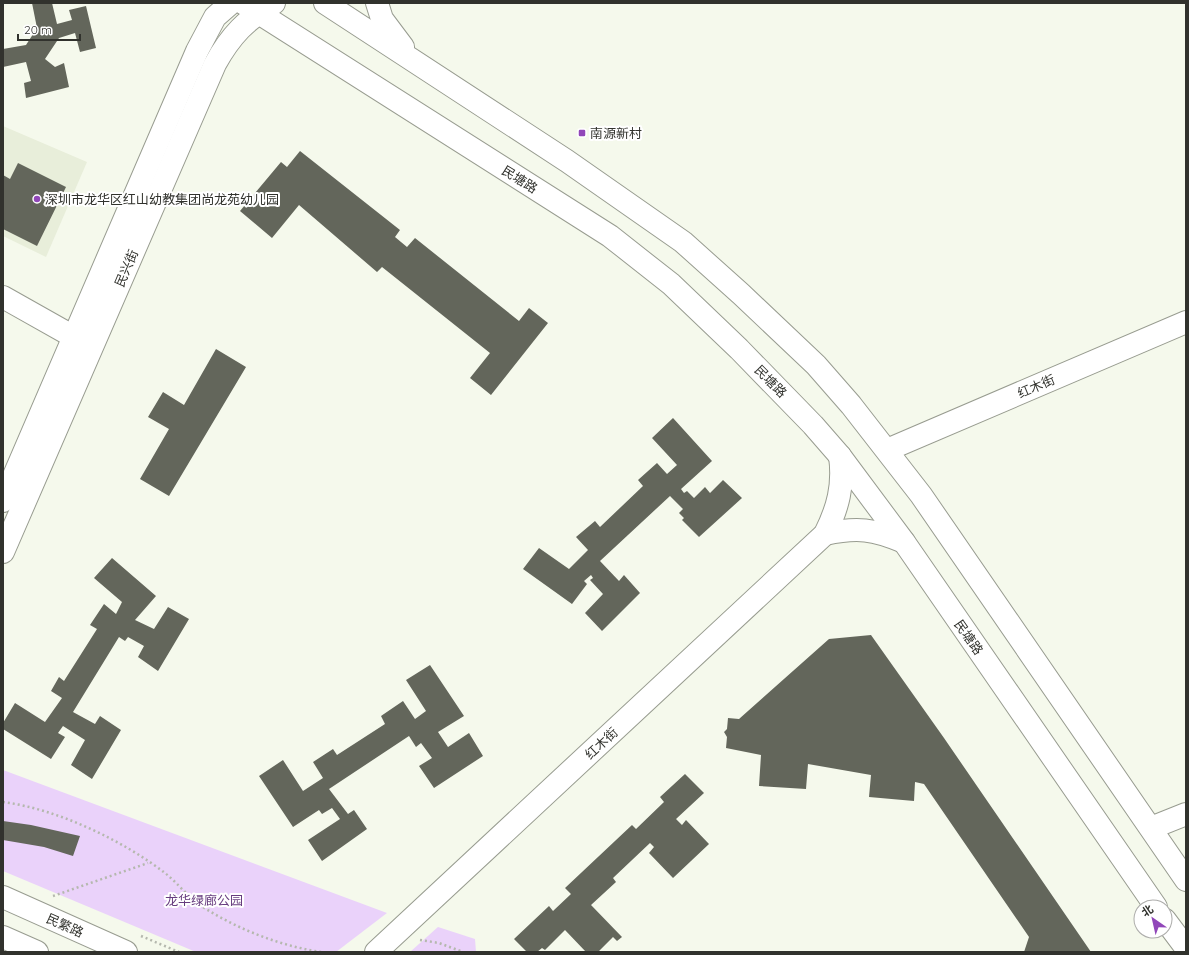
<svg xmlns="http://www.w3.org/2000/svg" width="1189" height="955" font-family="Quicksand,'Noto Sans SC',sans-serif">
	<rect width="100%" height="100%" fill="#f5f9ec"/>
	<polygon fill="#e8eeda" points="3,126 87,162 46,257 3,236"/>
	<g fill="#ead2fa">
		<polygon points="3,770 387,913 336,952 196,952 3,871"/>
		<polygon points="438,927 475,939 476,952 410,952"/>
	</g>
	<g fill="#63665b">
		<polygon points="32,3 52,3 57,24 72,20 69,10 86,6 96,48 80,52 75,33 59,38 45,59 55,67 64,63 69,87 26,98 24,83 31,81 26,62 3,67 3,49 26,45 37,28"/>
		<polygon points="300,151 400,230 395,237 407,247 415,238 519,321 529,308 548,323 491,395 470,378 490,353 382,267 377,272 299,205 272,238 240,211 281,162 287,167"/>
		<polygon points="18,163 66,187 37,246 3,229 3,175 10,179"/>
		<polygon points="216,349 246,367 169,496 140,479 169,429 148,417 163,392 184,405"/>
		<polygon points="673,418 712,461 681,489 684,493 687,491 694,498 705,487 710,493 723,480 742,498 699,537 682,520 684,518 679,513 683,509 670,496 600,561 619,581 624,575 640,593 602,631 585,613 603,594 590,580 593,578 591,575 584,581 587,584 572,604 523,569 539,548 569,569 588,550 576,537 595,521 600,527 643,486 638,480 657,463 667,474 677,465 652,438"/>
		<polygon points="112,558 156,596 135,620 154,629 168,607 189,619 158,671 138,657 144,646 128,637 125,641 119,637 73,712 95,724 100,716 121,730 92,779 71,765 85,740 63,726 58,733 65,737 51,759 3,729 3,723 15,703 45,722 62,698 51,691 59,677 64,681 97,629 90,625 104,604 116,614 122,602 94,578"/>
		<polygon points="871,635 944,738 1091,952 1024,952 1029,937 924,784 915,782 914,801 869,797 871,775 808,764 806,789 759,786 761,755 726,748 727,737 724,732 727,729 728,718 739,719 829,639"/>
		<polygon points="430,665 464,716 438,732 448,747 469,733 483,756 434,788 419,766 432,758 421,743 416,747 409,736 329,789 348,814 354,810 367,829 322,861 308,840 340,819 332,808 322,814 319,810 293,827 259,776 283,760 303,791 323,778 313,762 333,749 337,755 385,724 381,716 403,701 415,719 426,711 406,680"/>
		<polygon points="685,774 704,793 676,819 682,825 686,820 709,844 673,878 649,853 654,847 650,843 613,878 616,882 591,905 622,937 617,941 613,937 598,952 586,952 565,930 545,950 542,948 537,952 527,952 514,939 549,906 553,911 571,894 565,888 632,825 636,829 664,802 660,797"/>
		<polygon points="3,821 31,825 80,836 73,856 44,847 3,840"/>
	</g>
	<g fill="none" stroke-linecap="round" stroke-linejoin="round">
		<defs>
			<g id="street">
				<polyline points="3,297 74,337"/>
				<polyline points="887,450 1186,322"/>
				<path d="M 825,534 C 857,527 874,529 904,542"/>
				<polyline points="1151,828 1186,814"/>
				<path d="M 376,952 L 825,534 C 838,508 844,485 840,456"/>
			</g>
			<g id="secondary">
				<polyline points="243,3 610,236 671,284 739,349 813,425 840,456 904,542 1156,907"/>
				<polyline points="325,3 567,161 683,242 741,294 816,365 851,405 921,495 1186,880"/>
				<polyline points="377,3 382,19 403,47"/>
				<polyline points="3,501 197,51 215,17 231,3"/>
				<path d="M 3,552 L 215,64 C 231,35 246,20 274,3"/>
				<polyline points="3,897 126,952"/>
				<polyline points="1165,920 1186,948"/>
				<polyline points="3,937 37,952"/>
			</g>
		</defs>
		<use href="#street" stroke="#989c90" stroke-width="24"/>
		<use href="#secondary" stroke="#989c90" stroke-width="24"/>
		<g stroke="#b5b8ae" stroke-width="2.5" stroke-dasharray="2 3" stroke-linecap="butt">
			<path d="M 3,802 C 57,809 122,840 165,873 C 179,884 190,900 206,909 C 240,930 281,946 321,952"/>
			<polyline points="53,896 148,863"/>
			<polyline points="141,936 179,952"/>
			<polyline points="420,940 439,943 463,952"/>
		</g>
		<use href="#street" stroke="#fff" stroke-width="22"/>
		<use href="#secondary" stroke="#fff" stroke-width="22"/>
	</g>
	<g fill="#9147b9" stroke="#fff" stroke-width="1.5">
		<rect x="578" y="129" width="8" height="8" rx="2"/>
		<circle cx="37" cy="199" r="4"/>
	</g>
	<g text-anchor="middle" stroke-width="4" stroke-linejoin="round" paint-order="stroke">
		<g font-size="13" fill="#31322d" stroke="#fff" text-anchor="start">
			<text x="590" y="138">南源新村</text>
			<text x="45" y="204">深圳市龙华区红山幼教集团尚龙苑幼儿园</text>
		</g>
		<g font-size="13" fill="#31322d" stroke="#fff">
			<text transform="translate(520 179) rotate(32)" y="5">民塘路</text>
			<text transform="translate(126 268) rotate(-67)" y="5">民兴街</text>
			<text transform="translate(771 381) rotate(45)" y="5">民塘路</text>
			<text transform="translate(1036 386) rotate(-23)" y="5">红木街</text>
			<text transform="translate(969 637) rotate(55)" y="5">民塘路</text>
			<text transform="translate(601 743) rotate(-43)" y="5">红木街</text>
			<text transform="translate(65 925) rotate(24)" y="5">民繁路</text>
		</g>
		<g font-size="13" fill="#673d7f" stroke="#fff">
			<text x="204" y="905">龙华绿廊公园</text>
		</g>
	</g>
	<rect width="1189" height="955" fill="none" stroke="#31322d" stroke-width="8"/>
	<g transform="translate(1153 919) rotate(326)"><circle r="19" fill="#ffffff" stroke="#adadab"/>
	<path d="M0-3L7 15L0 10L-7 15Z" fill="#9147b9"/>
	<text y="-6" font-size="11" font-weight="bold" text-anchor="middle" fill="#31322d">北</text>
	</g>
	<path d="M18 34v6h62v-6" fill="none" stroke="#31322d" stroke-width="2"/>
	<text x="24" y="34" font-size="12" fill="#31322d" stroke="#ffffff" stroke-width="3" paint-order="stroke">20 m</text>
</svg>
